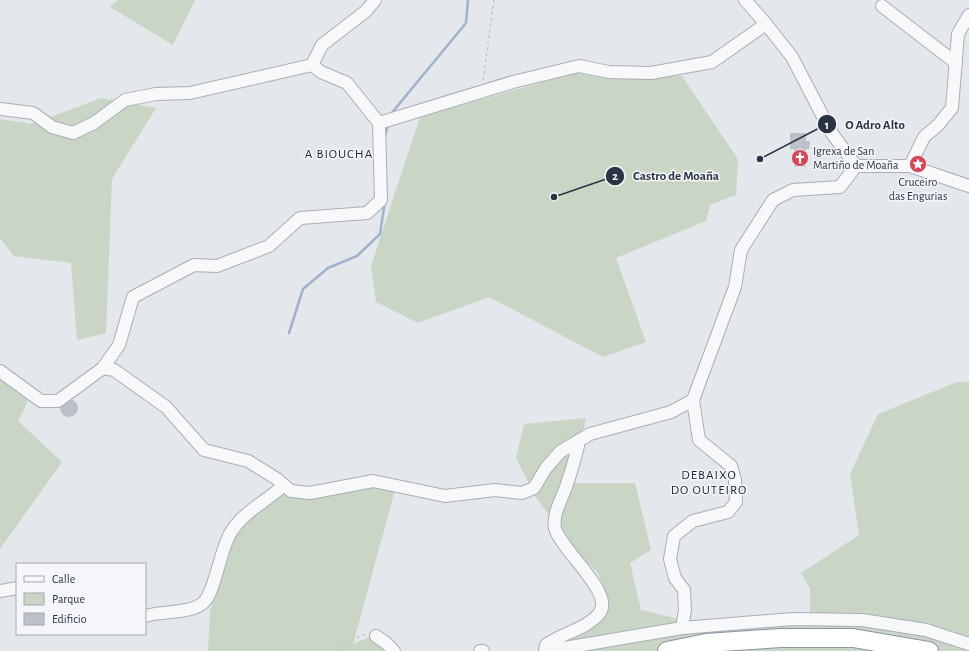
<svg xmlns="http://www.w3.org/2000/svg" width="969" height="651" font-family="'Alegreya Sans',sans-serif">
	<rect width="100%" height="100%" fill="#e4e7ec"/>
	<g fill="#c9d6c5">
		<polygon points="118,0 195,0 173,45 110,7"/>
		<polygon points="578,72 682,76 738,159 736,195 710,205 706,221 616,258 646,342 603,357 489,297 418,323 376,302 371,266 420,117"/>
		<polygon points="101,98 156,108 112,179 106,333 77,340 71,263 14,256 0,238 0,119 32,124"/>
		<polygon points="0,376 29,399 18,421 62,462 0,549"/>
		<polygon points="957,382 969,382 969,651 554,651 594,611 608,599 598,573 573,548 535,496 516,458 524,424 586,418 573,483 635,483 651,550 630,563 641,610 691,622 810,613 810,589 801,573 859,535 850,474 878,414"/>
		<polygon points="364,485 395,490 353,644 370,637 389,651 208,651 210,611 223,566 236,531 256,512 284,493"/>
	</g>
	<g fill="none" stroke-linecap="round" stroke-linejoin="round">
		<g stroke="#9fb4cc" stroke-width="2.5">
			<polyline points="390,115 466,23 468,0"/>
			<polyline points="385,136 387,128"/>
			<polyline points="289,333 303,289 328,268 357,256 380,234 385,201"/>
		</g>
	</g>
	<g fill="#bbc0ca">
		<polygon points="790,133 806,133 806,141 810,141 809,149 806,149 806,167 794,167 794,149 790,149"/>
		<circle cx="69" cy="408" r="9"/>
	</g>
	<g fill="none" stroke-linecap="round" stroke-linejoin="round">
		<defs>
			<g id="minor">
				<polyline points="745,0 766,24"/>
				<polyline points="882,6 956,63"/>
				<polyline points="0,109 33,113 52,127 73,133 94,123 125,100 156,94 190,93 312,65 322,45 366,11 375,0"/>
				<polyline points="379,123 513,82 579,66 609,72 651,73 712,62 766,24 792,57 831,132 856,166"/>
				<polyline points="856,166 910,166 969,186"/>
				<polyline points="910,166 924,137 938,125 952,108 958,34 969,15"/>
				<polyline points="103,368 114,370 166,407 204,450 248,461 277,479 291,491 310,493 373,481 445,496 495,490 522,493 534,488 546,468 560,452 590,434 671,412 693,400"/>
				<polyline points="0,371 41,401 58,401 103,368 119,345 133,297 194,265 217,266 269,246 300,218 367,213 381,200 379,123 347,83 321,72 312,65"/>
				<polyline points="0,591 17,588"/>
				<path d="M 145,616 C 161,611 192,614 204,602 C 215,591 220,551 230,534 C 242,512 266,502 284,485"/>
				<polyline points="682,628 685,610 684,590 675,578 670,559 674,536 693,521 728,512 736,502 735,480 731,466 699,440 693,400 735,287 741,250 773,200 793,190 840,187 856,166"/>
				<polyline points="376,636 386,643 394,651"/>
				<polyline points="480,651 483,651"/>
				<path d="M 545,651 L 546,645 C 562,633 584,630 598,615 C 618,595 561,551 555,528 C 552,514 563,497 567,484 C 571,472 575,459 578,446 L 578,441"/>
				<polyline points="547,651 682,628 793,619 862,620 926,630 969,644"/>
			</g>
			<polyline id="highway" points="667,651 706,643 781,638 853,638 929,651"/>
		</defs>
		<use href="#minor" stroke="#a9aeb7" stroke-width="14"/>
		<use href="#highway" stroke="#8b94a3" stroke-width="20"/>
		<g stroke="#c2c5cb" stroke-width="1.5" stroke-dasharray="3 3" stroke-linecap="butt">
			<polyline points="483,80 494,0"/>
			<polyline points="337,651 350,640 366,634"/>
		</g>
		<use href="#minor" stroke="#f7f8fa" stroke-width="12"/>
		<use href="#highway" stroke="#fff" stroke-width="18"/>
	</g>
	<defs>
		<symbol id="church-disc" viewBox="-11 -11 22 22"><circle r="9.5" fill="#d1495b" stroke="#f4f6f9"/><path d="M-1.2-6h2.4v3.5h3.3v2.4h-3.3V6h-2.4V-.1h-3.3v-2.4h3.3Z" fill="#fff"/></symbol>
		<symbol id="sight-disc" viewBox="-11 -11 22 22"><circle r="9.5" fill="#d1495b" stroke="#f4f6f9"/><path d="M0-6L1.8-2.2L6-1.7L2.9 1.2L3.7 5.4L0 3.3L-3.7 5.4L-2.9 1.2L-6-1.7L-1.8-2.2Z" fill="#fff"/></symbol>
	</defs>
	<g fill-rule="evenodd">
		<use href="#church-disc" x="790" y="148" width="20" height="20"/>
		<use href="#sight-disc" x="908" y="154" width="20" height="20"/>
	</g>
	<g text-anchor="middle" stroke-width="3" stroke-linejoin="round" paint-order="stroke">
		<g font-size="12" fill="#2b3445" stroke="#f4f6f9" text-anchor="start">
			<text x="813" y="155">Igrexa de San<tspan x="813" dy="14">Martiño de Moaña</tspan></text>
			<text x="918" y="186" text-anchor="middle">Cruceiro<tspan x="918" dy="14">das Engurias</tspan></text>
		</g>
		<g font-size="13" letter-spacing="1" fill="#1d2536" stroke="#f4f6f9">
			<text x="339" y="158">A BIOUCHA</text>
			<text x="709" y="479">DEBAIXO<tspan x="709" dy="15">DO OUTEIRO</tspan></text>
		</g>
	</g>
	<path fill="none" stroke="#2b3445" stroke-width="1.5" d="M760 159L827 124M554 197L615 176"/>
	<g fill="#2b3445" stroke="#f4f6f9" stroke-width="1.5">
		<circle cx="760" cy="159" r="4"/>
		<circle cx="554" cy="197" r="4"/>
		<circle cx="827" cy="124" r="10"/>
		<circle cx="615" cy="176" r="10"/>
	</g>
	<g font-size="12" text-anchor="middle" font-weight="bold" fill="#fff">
		<text x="827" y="129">1</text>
		<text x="615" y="180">2</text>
	</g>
	<g font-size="13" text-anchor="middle" font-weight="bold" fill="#2b3445" stroke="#f4f6f9" stroke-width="3" stroke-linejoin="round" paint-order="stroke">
		<text x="875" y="129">O Adro Alto</text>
		<text x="676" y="180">Castro de Moaña</text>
	</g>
	<rect x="16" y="563" width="130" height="72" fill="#f4f6f9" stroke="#a4a8b1"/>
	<rect x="24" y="576" width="20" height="6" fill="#f7f8fa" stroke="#a4a8b1"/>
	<text x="52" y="583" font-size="12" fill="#2b3445">Calle</text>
	<rect x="24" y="593" width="20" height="12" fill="#c9d6c5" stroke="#a4a8b1"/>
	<text x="52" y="603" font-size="12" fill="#2b3445">Parque</text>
	<rect x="24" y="613" width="20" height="12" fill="#bbc0ca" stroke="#a4a8b1"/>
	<text x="52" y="623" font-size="12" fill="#2b3445">Edificio</text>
</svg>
